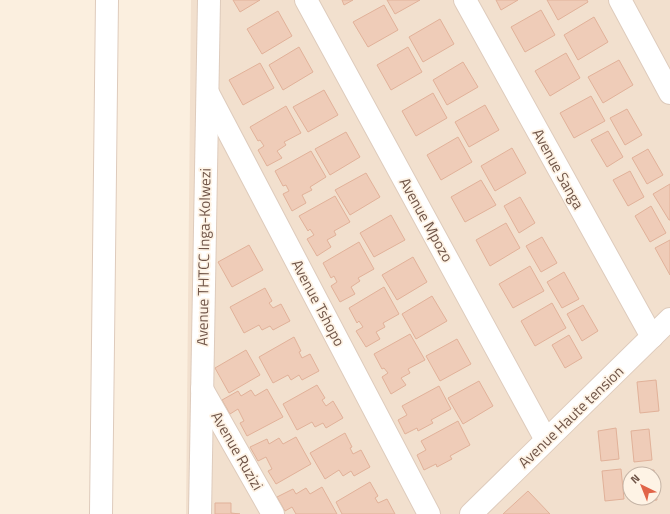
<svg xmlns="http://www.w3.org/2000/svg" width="670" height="514" font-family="'Titillium Web',sans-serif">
	<rect width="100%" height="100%" fill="#fbefdf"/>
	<path fill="#f2e0ce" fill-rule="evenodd" d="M 191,0 L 670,0 L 670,514 L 186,514 ZM 630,474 L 654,474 L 654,498 L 630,498 Z"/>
	<g fill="#efccb8" stroke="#e1b199">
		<polygon points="233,0 260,0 240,12"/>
		<polygon points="342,0 353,0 344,5"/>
		<polygon points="387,0 420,0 395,14"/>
		<polygon points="496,0 518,0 501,10"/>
		<polygon points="547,0 587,0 588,2 558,20"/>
		<polygon points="384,5 398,30 368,47 353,22"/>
		<polygon points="541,10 555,35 525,52 511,27"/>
		<polygon points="278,11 292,36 262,54 247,29"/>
		<polygon points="594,17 608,42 578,60 564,35"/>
		<polygon points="440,19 454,44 423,62 409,37"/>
		<polygon points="299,47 313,72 283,90 269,65"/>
		<polygon points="408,47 422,72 391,90 377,65"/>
		<polygon points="566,53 580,78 550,96 535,71"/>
		<polygon points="619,60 633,85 603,103 588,77"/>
		<polygon points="463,62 478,87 447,105 433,80"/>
		<polygon points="260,63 274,88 243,105 229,80"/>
		<polygon points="324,90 338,115 308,132 293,107"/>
		<polygon points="433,93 447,118 416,136 402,111"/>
		<polygon points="591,96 605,121 574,138 560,113"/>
		<polygon points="485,105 499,130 469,147 455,122"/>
		<polygon points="286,106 301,133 284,142 286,145 277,151 282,158 267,166 258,150 264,146 260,140 258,141 250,127"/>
		<polygon points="627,109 642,135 625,145 610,118"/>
		<polygon points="608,131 623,157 607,167 591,140"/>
		<polygon points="346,132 360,157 330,175 315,149"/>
		<polygon points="458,137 472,162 441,180 427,155"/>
		<polygon points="512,148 526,173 495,191 481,166"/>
		<polygon points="648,149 663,175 647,184 632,158"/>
		<polygon points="311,151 326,177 310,187 312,190 302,195 306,203 292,211 283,194 289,191 286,185 283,186 275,171"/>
		<polygon points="630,171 644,197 628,206 613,180"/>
		<polygon points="366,173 380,197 350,215 335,190"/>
		<polygon points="481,180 496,205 465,222 451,197"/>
		<polygon points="670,184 670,220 669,220 653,194"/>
		<polygon points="335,196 350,222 334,231 336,235 327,240 331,247 317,256 307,239 314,235 310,229 308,231 299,216"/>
		<polygon points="520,197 535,223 519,233 504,206"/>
		<polygon points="651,206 666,233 650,242 635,216"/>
		<polygon points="391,215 405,240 374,257 360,233"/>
		<polygon points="506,223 520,248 490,266 476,240"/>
		<polygon points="542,237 557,263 541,272 526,246"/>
		<polygon points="670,240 670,275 655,248"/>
		<polygon points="359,242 374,269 358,278 360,281 351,287 355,294 340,302 331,286 337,282 334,276 331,278 323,263"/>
		<polygon points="249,245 263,270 232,287 218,262"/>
		<polygon points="413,257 427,282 397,300 382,275"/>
		<polygon points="530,266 544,291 513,308 499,284"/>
		<polygon points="564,272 579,299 562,308 547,282"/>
		<polygon points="384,287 399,314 383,323 385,327 376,332 380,339 366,347 356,331 363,327 359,321 357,323 349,308"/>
		<polygon points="265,288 272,301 269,303 273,308 281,304 290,321 273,330 270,326 262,330 259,325 244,333 230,307"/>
		<polygon points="432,296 447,321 416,339 402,314"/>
		<polygon points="552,303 566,328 535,346 521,321"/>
		<polygon points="583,305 598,331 582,341 567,314"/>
		<polygon points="410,334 425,360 408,369 410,373 401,378 406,385 391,394 382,377 388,373 384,368 382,369 374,354"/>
		<polygon points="569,335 582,358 565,368 552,345"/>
		<polygon points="294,337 301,351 299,352 302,358 310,354 319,371 302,380 299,375 291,380 288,375 273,383 259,357"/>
		<polygon points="457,339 471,364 440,381 426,356"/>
		<polygon points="246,350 260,375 229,393 215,368"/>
		<polygon points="656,380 659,411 640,413 637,382"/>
		<polygon points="479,381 493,406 463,424 448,398"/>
		<polygon points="317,385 325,398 322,400 326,406 333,401 343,418 326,428 323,423 315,427 312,422 297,430 283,404"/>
		<polygon points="439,386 451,409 431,420 433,423 418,431 417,428 405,434 398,420 407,415 402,406"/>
		<polygon points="267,389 283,417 247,436 240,423 244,421 238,409 230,414 222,400 238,391 241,396 251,390 255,396"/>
		<polygon points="458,421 470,445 450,456 452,459 437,467 436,464 424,470 417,455 426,450 421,441"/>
		<polygon points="616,428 619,459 601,461 598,431"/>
		<polygon points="649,429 652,460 634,462 631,431"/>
		<polygon points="345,433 352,447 350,448 353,454 361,450 370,467 354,476 351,471 343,476 339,470 325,479 310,453"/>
		<polygon points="296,437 311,464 276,484 268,471 272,469 266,457 258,461 250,447 267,439 269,444 279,438 283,444"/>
		<polygon points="621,469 624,499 605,501 602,471"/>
		<polygon points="654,470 657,500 638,502 638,498 654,498 654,474 635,474 635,472"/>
		<polygon points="370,482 378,496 375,498 378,503 387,499 395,514 342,514 336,502"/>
		<polygon points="322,487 337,514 296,514 292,507 285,511 277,497 293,489 296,494 306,488 310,494"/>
		<polygon points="528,491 550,514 503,514"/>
		<polygon points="215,503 231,503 231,513 240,514 215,514"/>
	</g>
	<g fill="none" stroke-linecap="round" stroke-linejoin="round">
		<defs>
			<g id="minor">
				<polyline points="306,0 546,440"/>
				<polyline points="465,0 652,337"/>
				<polyline points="620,0 670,93"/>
				<polyline points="208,93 429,514"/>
				<polyline points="202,389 273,514"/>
				<polyline points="101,514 107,0"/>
				<polyline points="200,514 209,0"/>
				<polyline points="471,514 670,319"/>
			</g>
		</defs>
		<use href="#minor" stroke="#decbbc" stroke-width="24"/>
		<use href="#minor" stroke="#fff" stroke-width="22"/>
	</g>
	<g text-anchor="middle" stroke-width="3.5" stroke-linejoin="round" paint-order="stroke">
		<g font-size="15" fill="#705548" stroke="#fef3e5">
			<text transform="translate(558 169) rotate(61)" y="5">Avenue Sanga</text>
			<text transform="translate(426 220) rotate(61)" y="5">Avenue Mpozo</text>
			<text transform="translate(204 257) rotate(-89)" y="5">Avenue THTCC Inga-Kolwezi</text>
			<text transform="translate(318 303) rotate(62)" y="5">Avenue Tshopo</text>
			<text transform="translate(571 417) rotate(-44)" y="5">Avenue Haute tension</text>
			<text transform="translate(237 451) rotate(60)" y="5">Avenue Ruzizi</text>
		</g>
	</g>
	<g transform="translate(642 486) rotate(317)"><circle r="19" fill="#fef3e5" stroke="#c5b4a6"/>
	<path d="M0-3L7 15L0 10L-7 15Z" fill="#e16448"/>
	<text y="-6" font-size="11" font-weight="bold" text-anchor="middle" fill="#705548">N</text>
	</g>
</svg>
